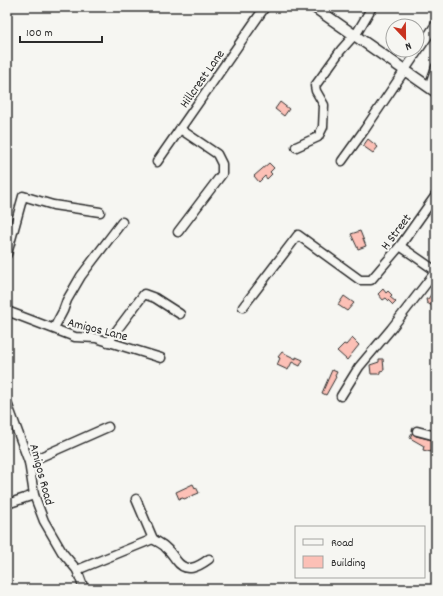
<svg xmlns="http://www.w3.org/2000/svg" width="443" height="596" font-family="Dekko,sans-serif">
	<rect width="100%" height="100%" fill="#f6f6f2"/>
	<filter id="ink" filterUnits="userSpaceOnUse"><feTurbulence type="fractalNoise" baseFrequency=".025" numOctaves="2"/><feDisplacementMap in="SourceGraphic" scale="8" xChannelSelector="R" yChannelSelector="G"/><feConvolveMatrix kernelMatrix="1 2 1 2 8 2 1 2 1" color-interpolation-filters="sRGB"/></filter>
	<g filter="url(#ink)">
		<g fill="#fcc0b6" stroke="#2b2b2b">
			<polygon points="280,102 289,109 284,116 275,109"/>
			<polygon points="368,139 378,147 373,153 363,146"/>
			<polygon points="269,163 274,168 270,172 272,174 267,179 265,176 259,182 254,176"/>
			<polygon points="360,231 366,246 358,249 351,234"/>
			<polygon points="436,287 436,305 434,307 427,303 426,299 428,299"/>
			<polygon points="383,289 386,293 388,291 392,295 390,297 396,302 393,305 386,298 383,300 378,294"/>
			<polygon points="344,296 354,303 347,311 338,305"/>
			<polygon points="352,338 359,345 347,360 337,351 344,344 346,345"/>
			<polygon points="282,352 296,359 296,357 303,360 300,366 292,362 288,370 277,365 280,358 278,357"/>
			<polygon points="379,359 383,359 384,370 380,371 380,374 371,374 370,365 379,362"/>
			<polygon points="332,370 337,372 335,376 336,377 326,395 322,393"/>
			<polygon points="412,433 416,436 436,441 436,447 432,447 431,452 423,450 424,446 410,438"/>
			<polygon points="193,484 195,488 196,487 199,493 184,499 183,498 179,499 176,492"/>
		</g>
		<g fill="none" stroke-linecap="round" stroke-linejoin="round">
			<defs>
				<g id="minor">
					<polyline points="429,87 436,67"/>
					<polyline points="296,147 318,137 323,127 324,105 316,91 315,86 341,50 358,31 372,7"/>
					<polyline points="342,161 365,129 436,24"/>
					<polyline points="157,162 265,7"/>
					<polyline points="178,232 222,174 222,164 217,154 180,129"/>
					<polyline points="400,246 436,271"/>
					<polyline points="7,254 23,196 53,205 100,212"/>
					<polyline points="243,307 298,235 360,280 371,280 400,246 436,195"/>
					<polyline points="7,311 75,337 96,338 161,358"/>
					<polyline points="54,328 63,311 67,300 81,276 122,222"/>
					<polyline points="108,342 144,294 155,298 180,314"/>
					<polyline points="341,396 359,367 391,329 436,271"/>
					<polyline points="7,403 29,462 34,495 44,521 62,552 77,570 84,589"/>
					<polyline points="417,431 436,436"/>
					<polyline points="29,462 108,427"/>
					<polyline points="7,504 34,495"/>
					<path d="M 153,539 C 157,542 163,544 166,548 C 170,551 173,556 176,560 C 186,574 198,567 209,559"/>
					<polyline points="77,570 153,539 136,499"/>
				</g>
				<polyline id="major" points="314,7 436,92"/>
			</defs>
			<use href="#minor" stroke="#2b2b2b" stroke-width="11"/>
			<use href="#major" stroke="#2b2b2b" stroke-width="13"/>
			<use href="#minor" stroke="#f6f6f2" stroke-width="8"/>
			<use href="#major" stroke="#f6f6f2" stroke-width="10"/>
		</g>
	</g>
	<g text-anchor="middle" stroke-width="4" stroke-linejoin="round" paint-order="stroke">
		<g font-size="13" fill="#2b2b2b" stroke="#f6f6f2">
			<text transform="translate(201 78) rotate(-55)" y="5">Hillcrest Lane</text>
			<text transform="translate(395 231) rotate(-53)" y="5">H Street</text>
			<text transform="translate(98 328) rotate(14)" y="5">Amigos Lane</text>
			<text transform="translate(43 474) rotate(75)" y="5">Amigos Road</text>
		</g>
	</g>
	<rect width="443" height="596" fill="none" stroke="#f6f6f2" stroke-width="24"/>
	<rect x="12" y="12" width="419" height="572" fill="none" stroke="#2b2b2b" stroke-width="1.5" filter="url(#ink)"/>
	<rect x="295" y="526" width="130" height="52" fill="#f6f6f2" stroke="#a5a5a2"/>
	<rect x="303" y="539" width="20" height="6" fill="#f6f6f2" stroke="#a5a5a2"/>
	<text x="331" y="546" font-size="12" fill="#2b2b2b">Road</text>
	<rect x="303" y="556" width="20" height="12" fill="#fcc0b6" stroke="#a5a5a2"/>
	<text x="331" y="566" font-size="12" fill="#2b2b2b">Building</text>
	<g transform="translate(405 38) rotate(158)"><circle r="19" fill="#f6f6f2" stroke="#a5a5a2"/>
	<path d="M0-3L7 15L0 10L-7 15Z" fill="#c8321e"/>
	<text y="-6" font-size="11" font-weight="bold" text-anchor="middle" fill="#2b2b2b">N</text>
	</g>
	<path d="M20 36v6h82v-6" fill="none" stroke="#2b2b2b" stroke-width="2"/>
	<text x="26" y="36" font-size="12" fill="#2b2b2b" stroke="#f6f6f2" stroke-width="3" paint-order="stroke">100 m</text>
</svg>
